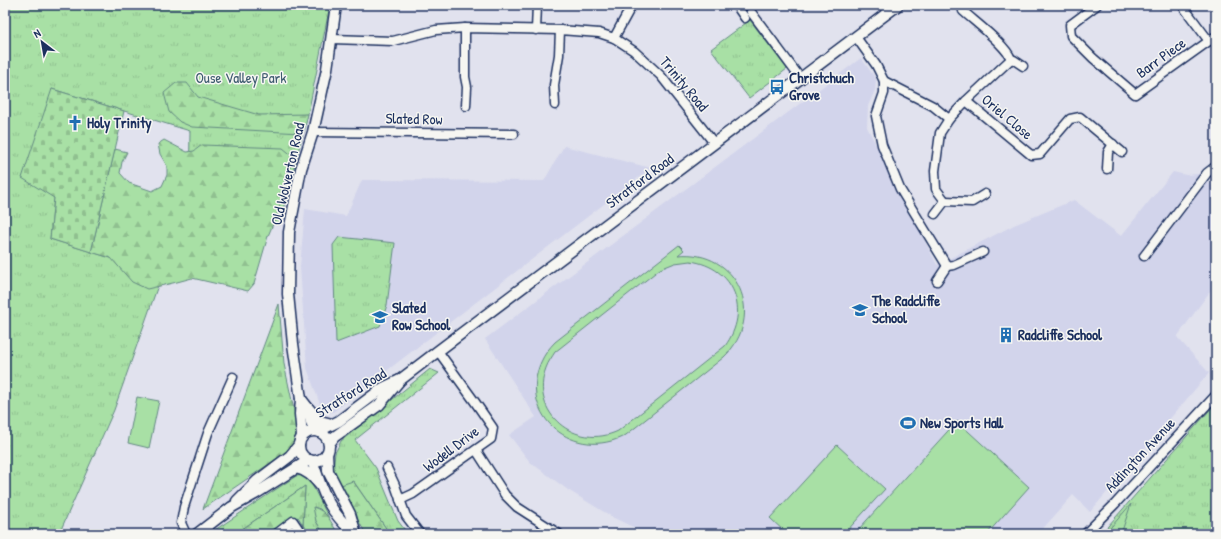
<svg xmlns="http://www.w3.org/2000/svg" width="1221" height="539" font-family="'Patrick Hand',sans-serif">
	<defs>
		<pattern id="grass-tufts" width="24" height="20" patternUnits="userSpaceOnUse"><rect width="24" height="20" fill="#a8e0a5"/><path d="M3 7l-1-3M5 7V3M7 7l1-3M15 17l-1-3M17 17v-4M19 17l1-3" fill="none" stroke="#90c090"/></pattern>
		<pattern id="forest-firs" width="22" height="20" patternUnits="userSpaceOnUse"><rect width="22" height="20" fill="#a8e0a5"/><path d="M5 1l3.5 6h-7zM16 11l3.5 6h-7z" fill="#90c090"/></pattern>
		<pattern id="cemetery-stones" width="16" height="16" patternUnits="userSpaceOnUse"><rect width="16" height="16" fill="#a8e0a5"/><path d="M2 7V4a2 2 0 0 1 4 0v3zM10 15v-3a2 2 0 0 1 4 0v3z" fill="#90c090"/></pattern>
	</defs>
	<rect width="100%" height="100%" fill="#e1e2ee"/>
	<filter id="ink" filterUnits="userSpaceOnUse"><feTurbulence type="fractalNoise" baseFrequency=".025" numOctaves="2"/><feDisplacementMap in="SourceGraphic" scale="8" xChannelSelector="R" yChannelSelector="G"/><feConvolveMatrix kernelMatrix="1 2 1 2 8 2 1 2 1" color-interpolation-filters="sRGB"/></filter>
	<g filter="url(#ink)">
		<g fill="#d2d4eb">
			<polygon points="861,58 876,79 875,90 868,106 867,127 937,265 1014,225 1074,200 1121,236 1173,172 1186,175 1198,174 1216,190 1216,283 1177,337 1209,373 1090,512 1073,495 1038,534 648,534 614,518 568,490 530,462 509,435 536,417 485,339"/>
			<polygon points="564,146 651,168 333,412 322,410 307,368 300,267 305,209 346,216 362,180 544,181"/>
		</g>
		<g fill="url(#grass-tufts)" stroke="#628882">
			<polygon points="5,5 330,5 308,114 279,225 189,199 190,131 52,89 54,198 50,239 162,274 114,410 59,534 5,534"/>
			<polygon points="750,20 787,69 749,98 711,49"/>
			<polygon points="339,237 395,243 387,305 380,326 336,343 333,245"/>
			<polygon points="430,369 439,373 355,440 376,468 398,521 408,534 390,534 354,482 338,486 333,469 335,453 341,441"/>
			<polygon points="1216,403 1216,534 1101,534"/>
			<polygon points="305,475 308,477 330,520 320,509 314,507 316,521 324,534 310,534 303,525 305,486 235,534 209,534 296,476"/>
		</g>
		<g fill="url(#forest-firs)" stroke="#628882">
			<polygon points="176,83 187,83 198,97 259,115 308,114 304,132 301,133 192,127 180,122 169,112 164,93"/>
			<polygon points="164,140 187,152 194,151 202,145 283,148 294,157 285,180 278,212 268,236 254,284 248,291 192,278 177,282 147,289 132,282 111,258 91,252 115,149 127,152 122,162 120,173 129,183 152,191 162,186 167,175 167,166 160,154 158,144"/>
			<polygon points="279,304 284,364 298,429 291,449 203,509"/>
			<polygon points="353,481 390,534 366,534 338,486"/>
			<polygon points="305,486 303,525 298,517 276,534 235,534"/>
			<polygon points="1131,504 1121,534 1105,534"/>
			<path d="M 313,507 C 327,511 331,522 338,534 L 324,534 L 316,521 Z"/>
		</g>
		<polygon fill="url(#cemetery-stones)" stroke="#628882" points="52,89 124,111 91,252 50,239 54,198 22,178"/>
		<g fill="#a8e0a5" stroke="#628882" fill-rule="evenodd">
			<path d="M 679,245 L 684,250 L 678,255 C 738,249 767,316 724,357 L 626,435 C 575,463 517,416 541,362 C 544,355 549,348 555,342 ZM 690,261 C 735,267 751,311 725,346 L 618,431 C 576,451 529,413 546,368 C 548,362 552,357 555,352 L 660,269 L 675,263 Z"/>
			<polygon points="137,397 159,401 149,448 128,443"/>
			<polygon points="957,421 1029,487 987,534 861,534 857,531"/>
			<polygon points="837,445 885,489 844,534 787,534 770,518"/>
		</g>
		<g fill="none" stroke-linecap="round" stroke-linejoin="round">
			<defs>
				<g id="minor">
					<polyline points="736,5 745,18"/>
					<polyline points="1097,5 1070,25 1071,36 1093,58 1135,94 1216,36"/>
					<polyline points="1182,5 1209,41"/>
					<path d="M 963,11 C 975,22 1006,45 1011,59 L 966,101"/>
					<polyline points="751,12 801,79"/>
					<polyline points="465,28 465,77 467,87 466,106"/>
					<polyline points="536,30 537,5"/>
					<polyline points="856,37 876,65 884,81 884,93 876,116 882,145 900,189 947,266"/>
					<polyline points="614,38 632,5"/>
					<polyline points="332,39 393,41 436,30 465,28 560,30 599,33 614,38 634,51 661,76 714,143"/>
					<polyline points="1011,59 1014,60 1023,66"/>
					<polyline points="884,81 933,106 949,119 966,101 1031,155 1040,154 1070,119 1080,117 1122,152"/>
					<polyline points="555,105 554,85 559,55 560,30"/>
					<polyline points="313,132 514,134"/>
					<polyline points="1107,169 1108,152 1113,144"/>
					<polyline points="945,201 936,189 935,171 940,133 949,119"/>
					<polyline points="935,214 945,201 972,202 985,194"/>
					<polyline points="1144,256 1207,173 1216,166"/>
					<polyline points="937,281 947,266 954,265 983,252"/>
					<polyline points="476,450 505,495 517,507 559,534"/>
					<polyline points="387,468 395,485 406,516 420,534"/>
					<polyline points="400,500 413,494 491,439 493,428 475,402 438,351"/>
					<polyline points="186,534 181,523 184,507 208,433 233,377"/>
					<polyline points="276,534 293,521 302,534"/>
					<polyline points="1085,534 1115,504 1216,395"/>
				</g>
				<g id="tertiary">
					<polyline points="301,399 308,408 311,422 315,430"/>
					<polyline points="308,408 320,421 332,424"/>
					<circle cx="314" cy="446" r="15"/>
					<polyline points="319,431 339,421 383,388 398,381"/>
					<polyline points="302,436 300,414 301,399 293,344 288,294 289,232 301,169 313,132 327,69 336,5"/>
					<polyline points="329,444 334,437 379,405 400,380 438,351 898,5"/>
					<polyline points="327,453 328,471 350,514 356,534"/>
					<path d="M 312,461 C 318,475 322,493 330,505 C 336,516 345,525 354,534"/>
					<path d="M 296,468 C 307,470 313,477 320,485"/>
					<polyline points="237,501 257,481 290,456 299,445"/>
					<polyline points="197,534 232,507 255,494 309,460"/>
				</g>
			</defs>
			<use href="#minor" stroke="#1b2f5e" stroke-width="11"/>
			<use href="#tertiary" stroke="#1b2f5e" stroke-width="13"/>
			<use href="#minor" stroke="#f6f6f2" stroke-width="8"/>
			<use href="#tertiary" stroke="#f6f6f2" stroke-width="10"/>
		</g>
	</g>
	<defs>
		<symbol id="bus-bare" viewBox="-9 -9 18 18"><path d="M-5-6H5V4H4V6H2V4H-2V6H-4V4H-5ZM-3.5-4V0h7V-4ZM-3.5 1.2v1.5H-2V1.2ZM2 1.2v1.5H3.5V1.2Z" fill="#1f6fb2" stroke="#f6f6f2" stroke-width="2.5" paint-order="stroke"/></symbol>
		<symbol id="church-bare" viewBox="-9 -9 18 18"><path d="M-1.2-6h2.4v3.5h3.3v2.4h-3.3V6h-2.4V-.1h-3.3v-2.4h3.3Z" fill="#1f6fb2" stroke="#f6f6f2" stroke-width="2.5" paint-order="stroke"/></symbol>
		<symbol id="school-bare" viewBox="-9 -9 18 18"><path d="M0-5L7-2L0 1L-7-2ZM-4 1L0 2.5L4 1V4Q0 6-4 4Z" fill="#1f6fb2" stroke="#f6f6f2" stroke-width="2.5" paint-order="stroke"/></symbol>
		<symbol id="building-bare" viewBox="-9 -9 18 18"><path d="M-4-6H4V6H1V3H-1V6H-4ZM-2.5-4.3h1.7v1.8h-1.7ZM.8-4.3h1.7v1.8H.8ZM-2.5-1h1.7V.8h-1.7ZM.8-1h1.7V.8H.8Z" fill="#1f6fb2" stroke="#f6f6f2" stroke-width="2.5" paint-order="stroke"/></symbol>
		<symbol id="stadium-bare" viewBox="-9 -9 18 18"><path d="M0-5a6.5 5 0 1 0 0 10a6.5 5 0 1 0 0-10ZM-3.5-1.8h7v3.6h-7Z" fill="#1f6fb2" stroke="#f6f6f2" stroke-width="2.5" paint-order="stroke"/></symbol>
	</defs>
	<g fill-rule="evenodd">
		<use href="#bus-bare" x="766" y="76" width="22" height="22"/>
		<use href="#church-bare" x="64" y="112" width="22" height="22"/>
		<use href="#school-bare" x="849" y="299" width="22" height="22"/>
		<use href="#school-bare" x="369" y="306" width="22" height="22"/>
		<use href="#building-bare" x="995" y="324" width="22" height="22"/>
		<use href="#stadium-bare" x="897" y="412" width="22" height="22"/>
	</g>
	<g text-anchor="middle" stroke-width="3" stroke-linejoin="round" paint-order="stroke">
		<g font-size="15" fill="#1b2f5e" stroke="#f6f6f2">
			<text transform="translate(1161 58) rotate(-36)" y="5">Barr Piece</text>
			<text transform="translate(684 84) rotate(50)" y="5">Trinity Road</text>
			<text transform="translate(1007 117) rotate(40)" y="5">Oriel Close</text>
			<text transform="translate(414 119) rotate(1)" y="5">Slated Row</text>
			<text transform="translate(288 174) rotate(-77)" y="5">Old Wolverton Road</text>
			<text transform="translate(640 181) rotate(-37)" y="5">Stratford Road</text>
			<text transform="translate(351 393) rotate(-32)" y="5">Stratford Road</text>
			<text transform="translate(451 449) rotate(-37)" y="5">Wodell Drive</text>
			<text transform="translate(1140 455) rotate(-47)" y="5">Addington Avenue</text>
		</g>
		<g font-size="15" fill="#3e5b70" stroke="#f6f6f2">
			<text x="241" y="83">Ouse Valley Park</text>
		</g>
		<g font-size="15" font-weight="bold" fill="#1b2f5e" stroke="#f6f6f2" text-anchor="start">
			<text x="789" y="83">Christchuch<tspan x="789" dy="17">Grove</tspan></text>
			<text x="87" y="128">Holy Trinity</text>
			<text x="872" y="306">The Radcliffe<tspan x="872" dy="17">School</tspan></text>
			<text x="392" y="313">Slated<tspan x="392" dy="17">Row School</tspan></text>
			<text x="1018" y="340">Radcliffe School</text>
			<text x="920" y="428">New Sports Hall</text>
		</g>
	</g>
	<rect width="1221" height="539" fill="none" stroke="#f6f6f2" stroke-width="20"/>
	<rect x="10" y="10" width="1201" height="519" fill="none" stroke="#1b2f5e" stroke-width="1.5" filter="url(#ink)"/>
	<g transform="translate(42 42) rotate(329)" stroke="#f6f6f2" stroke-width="3" paint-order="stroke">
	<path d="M0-3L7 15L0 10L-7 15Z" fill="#1b2f5e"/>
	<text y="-6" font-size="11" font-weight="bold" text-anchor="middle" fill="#1b2f5e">N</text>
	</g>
</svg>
